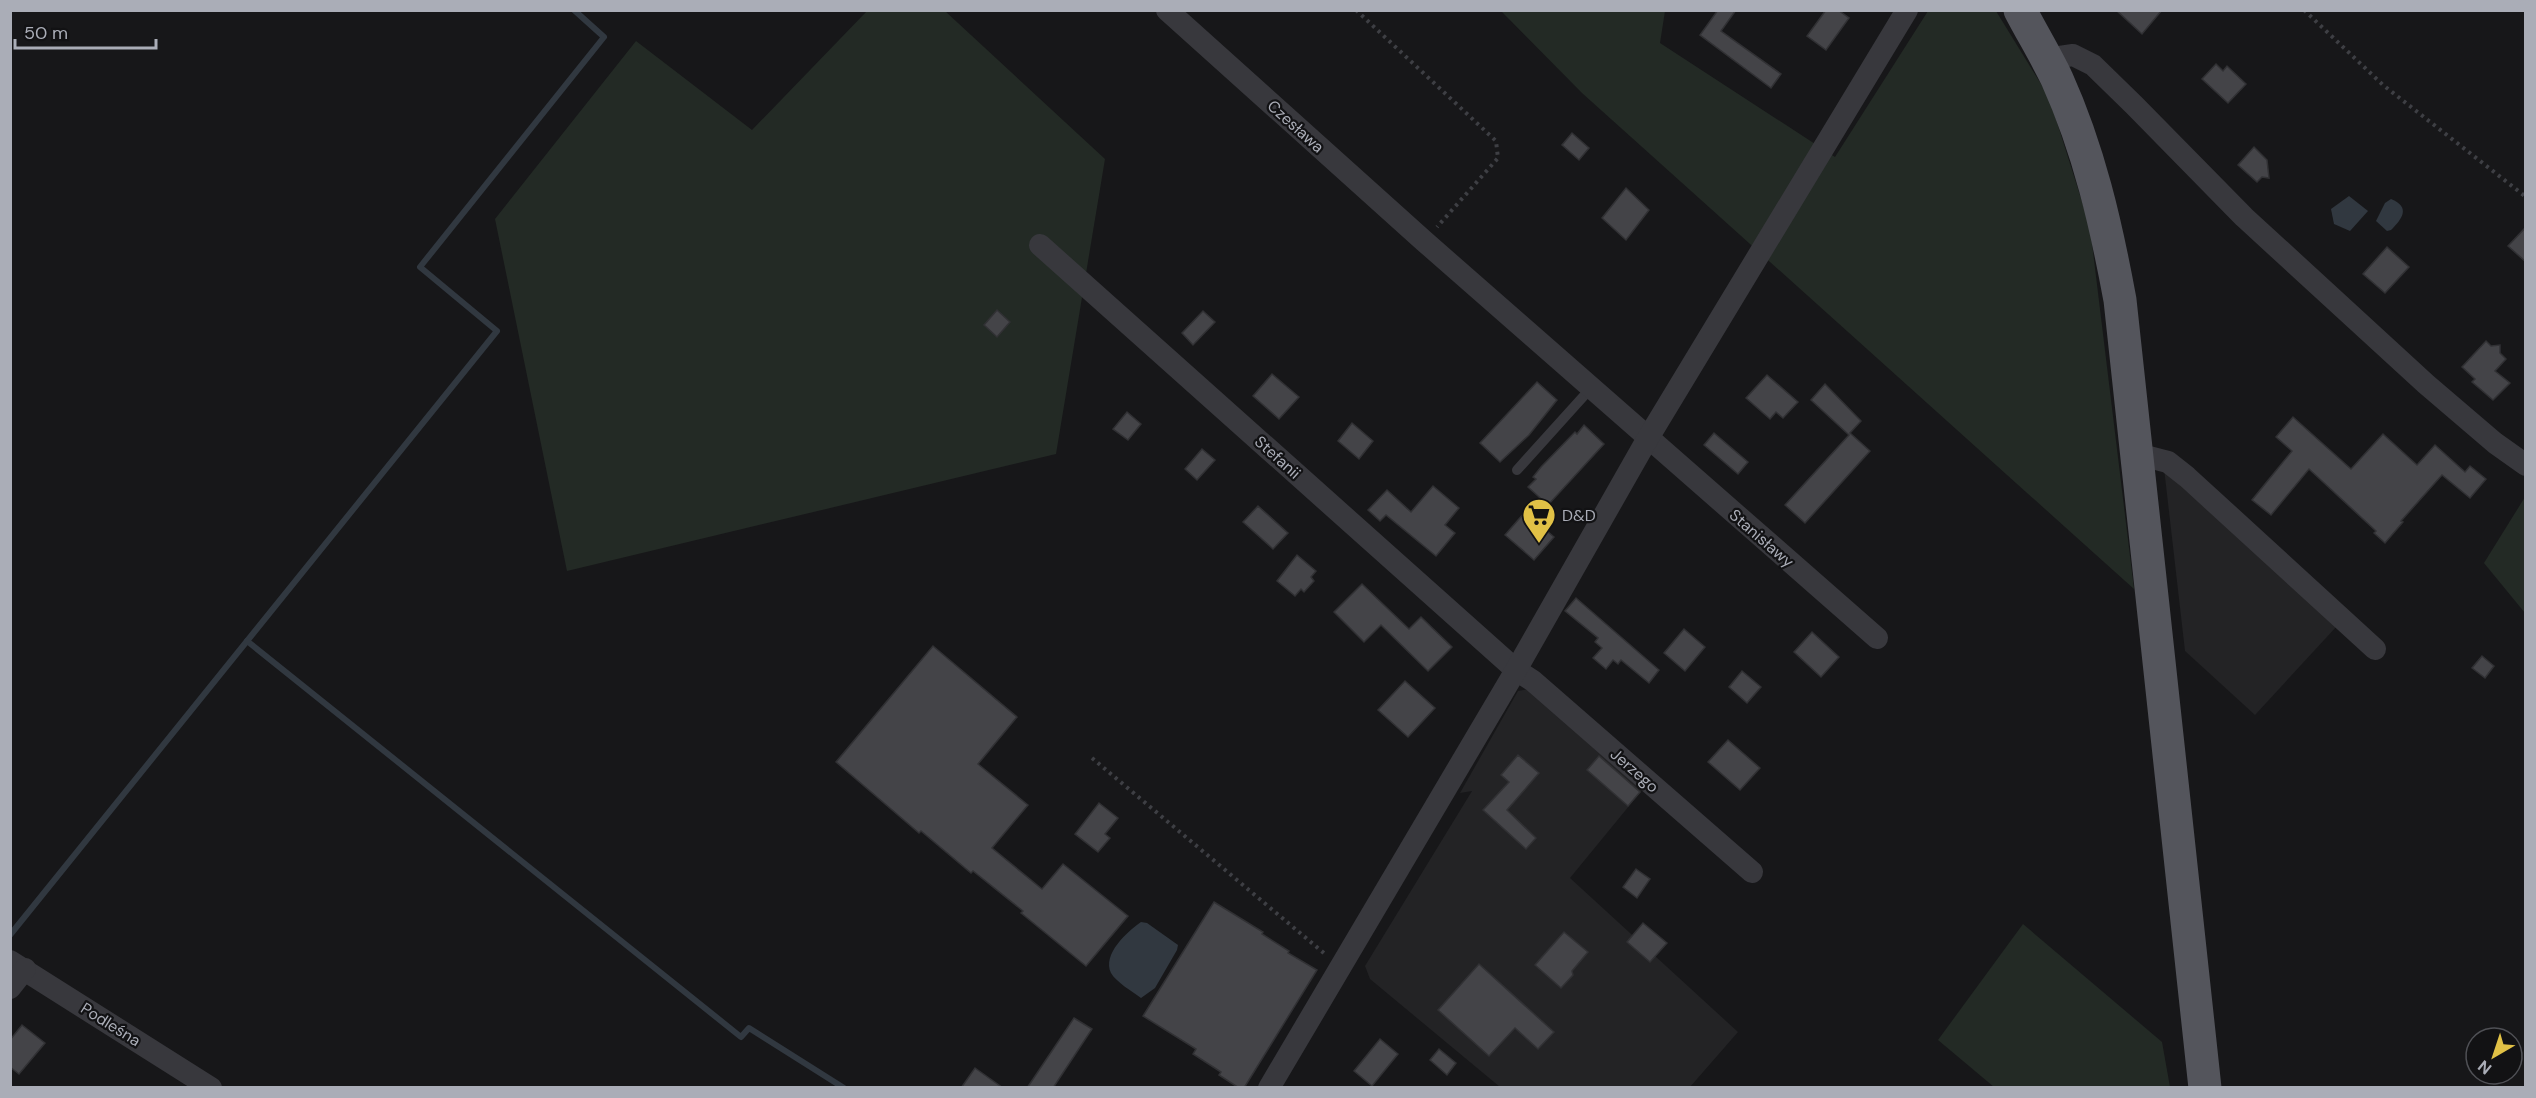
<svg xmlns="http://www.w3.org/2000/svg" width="2536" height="1098" font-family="'DM Sans',sans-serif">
	<rect width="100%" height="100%" fill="#171719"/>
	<g fill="#232325">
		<polygon points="2164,468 2337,626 2255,715 2185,651"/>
		<polygon points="1529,689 1643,789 1570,878 1738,1032 1690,1087 1500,1087 1370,979 1365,966 1472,791 1460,793 1518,691"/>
	</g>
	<g fill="#232a25">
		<polygon points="867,11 945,11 1105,159 1056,454 567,571 495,219 636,41 752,130"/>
		<polygon points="1501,11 1665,11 1660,43 1835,157 1928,11 1996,11 2049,97 2090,227 2134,589 1582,93"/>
		<polygon points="2525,497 2525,613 2484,563"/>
		<polygon points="2023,924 2162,1042 2170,1087 1994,1087 1938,1040"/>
	</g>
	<g fill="#313840">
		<polygon points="2349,196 2368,211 2350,231 2334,224 2331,209"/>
		<path d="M 2391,199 C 2411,207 2402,219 2391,230 L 2387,231 L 2376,221 L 2385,203 Z"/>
		<path d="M 1141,922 L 1147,923 L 1178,945 L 1177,950 L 1155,988 L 1141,998 C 1133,992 1116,982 1111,973 C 1102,954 1127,932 1141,922 Z"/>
	</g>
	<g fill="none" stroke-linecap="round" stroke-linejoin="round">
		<g stroke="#313840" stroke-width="6">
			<polyline points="247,641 741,1037 749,1028 844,1088"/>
			<polyline points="10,935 497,331 420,267 604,37 574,10"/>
		</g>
	</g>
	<g fill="#444448" stroke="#313134" stroke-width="1.5">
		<polygon points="1718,10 1736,10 1721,31 1781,74 1771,88 1700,35"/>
		<polygon points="1826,10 1838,10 1849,18 1826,50 1807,36"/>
		<polygon points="2116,10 2162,10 2142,34"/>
		<polygon points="2216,64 2223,71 2227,66 2246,84 2228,103 2202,79"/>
		<polygon points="1572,133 1589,148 1579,160 1562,145"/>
		<polygon points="2254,147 2267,160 2269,178 2262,177 2257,182 2238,165"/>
		<polygon points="1626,188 1649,210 1626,240 1602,218"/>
		<polygon points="2526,227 2526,262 2508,246"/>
		<polygon points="2387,247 2409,267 2385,293 2363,274"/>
		<polygon points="997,310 1010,322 997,337 984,325"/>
		<polygon points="1203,311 1215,322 1193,345 1182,333"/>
		<polygon points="2486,341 2491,346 2500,345 2500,353 2506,359 2495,371 2510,383 2493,400 2472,382 2475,379 2462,367"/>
		<polygon points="1272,374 1299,397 1279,419 1253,396"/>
		<polygon points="1767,375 1798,402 1783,418 1776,412 1770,419 1746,398"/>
		<polygon points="1537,382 1557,400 1529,435 1500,462 1480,443"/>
		<polygon points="1825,384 1861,421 1850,433 1870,451 1805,523 1785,505 1849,435 1811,400"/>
		<polygon points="1127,412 1141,424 1128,440 1113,429"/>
		<polygon points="2293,417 2351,469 2383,434 2417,465 2435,445 2465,472 2470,466 2486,479 2470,498 2442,475 2401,521 2403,522 2385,543 2374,533 2376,531 2309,469 2271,515 2252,500 2292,451 2276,437"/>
		<polygon points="1352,423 1373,441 1359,459 1338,441"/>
		<polygon points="1584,425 1604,444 1548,505 1528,487 1536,479 1533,477 1541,467 1575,432 1577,434"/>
		<polygon points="1714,433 1748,462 1738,474 1704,445"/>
		<polygon points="1202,449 1215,460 1197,480 1185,469"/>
		<polygon points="1433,486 1459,508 1445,525 1455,533 1436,556 1386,515 1380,521 1368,510 1387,490 1411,512"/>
		<polygon points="1258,506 1288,533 1273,549 1243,522"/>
		<polygon points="1525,512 1554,537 1534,560 1505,535"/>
		<polygon points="1297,555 1316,571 1311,577 1314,581 1304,592 1301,589 1295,596 1277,581"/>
		<polygon points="1362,584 1409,629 1421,617 1452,647 1428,671 1381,625 1364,642 1334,612"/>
		<polygon points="1576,598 1659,670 1649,683 1621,660 1618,664 1613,660 1606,669 1593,658 1602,648 1595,642 1598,638 1565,611"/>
		<polygon points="1684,629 1705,647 1685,671 1664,653"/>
		<polygon points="1812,632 1839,657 1821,677 1794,652"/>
		<polygon points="933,646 1017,717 978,764 1028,805 992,848 1042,889 1063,864 1128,916 1086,966 1021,913 1023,911 973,871 971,873 921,831 919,833 836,762"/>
		<polygon points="2482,656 2494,666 2485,678 2472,668"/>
		<polygon points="1742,671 1761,687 1747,703 1729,687"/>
		<polygon points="1405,681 1435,708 1408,737 1378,710"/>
		<polygon points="1728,740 1760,768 1740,790 1708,762"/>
		<polygon points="1518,755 1539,773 1507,810 1536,838 1526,849 1483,810 1509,782 1501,775"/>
		<polygon points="1599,756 1640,792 1628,806 1587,770"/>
		<polygon points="1099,803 1118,818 1105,834 1110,838 1098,852 1075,834"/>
		<polygon points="1636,869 1650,879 1637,898 1623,887"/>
		<polygon points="1214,902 1263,932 1262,934 1289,951 1288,953 1317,970 1244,1088 1239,1088 1219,1075 1221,1072 1193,1054 1196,1049 1143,1016"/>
		<polygon points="1643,923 1667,943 1650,962 1627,942"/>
		<polygon points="1564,932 1588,952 1572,971 1573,975 1561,988 1535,965"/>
		<polygon points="1479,964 1554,1032 1538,1049 1515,1028 1489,1056 1438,1010"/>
		<polygon points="1074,1018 1092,1029 1053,1088 1027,1088"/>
		<polygon points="22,1025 45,1043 19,1074 10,1067 10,1040"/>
		<polygon points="1380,1039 1398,1054 1372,1086 1354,1071"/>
		<polygon points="1439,1049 1456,1063 1447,1075 1430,1060"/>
		<polygon points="975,1068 1003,1088 961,1088"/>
	</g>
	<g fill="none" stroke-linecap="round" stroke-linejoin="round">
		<g stroke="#3e3f44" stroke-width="4" stroke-dasharray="3 4.5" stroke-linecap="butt">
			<polyline points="1356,10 1496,141 1498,158 1437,227"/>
			<polyline points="2304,10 2383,85 2526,197"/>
			<polyline points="1092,758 1325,954"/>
		</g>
		<polyline stroke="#38383d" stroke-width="10" points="1517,470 1591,388"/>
		<g stroke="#38383d" stroke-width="22">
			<polyline points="1167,10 1424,241 1877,638"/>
			<polyline points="2046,59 2073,55 2093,65 2134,105 2244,217 2426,384 2495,443 2526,465"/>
			<polyline points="1040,245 1516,670 1533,681 1752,872"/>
			<polyline points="2137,454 2168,462 2187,477 2375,649"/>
			<polyline points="10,961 211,1088"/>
			<polyline points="10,988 25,969"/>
			<polyline points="1269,1088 1516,670 1648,438 1907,10"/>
		</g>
		<path stroke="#54555c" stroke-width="33" d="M 2020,10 C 2032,33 2046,56 2057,79 C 2089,150 2106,224 2120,300 L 2205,1088"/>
	</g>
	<defs>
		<symbol id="supermarket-pin" viewBox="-11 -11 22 30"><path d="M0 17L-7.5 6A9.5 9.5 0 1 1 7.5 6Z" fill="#e1c146" stroke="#121214"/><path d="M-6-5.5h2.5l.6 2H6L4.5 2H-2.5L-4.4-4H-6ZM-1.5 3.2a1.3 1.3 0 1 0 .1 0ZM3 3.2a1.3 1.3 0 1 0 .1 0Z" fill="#111"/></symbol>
	</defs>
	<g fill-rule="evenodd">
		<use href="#supermarket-pin" x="1520" y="496" width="38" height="52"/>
	</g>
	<g text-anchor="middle" stroke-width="4.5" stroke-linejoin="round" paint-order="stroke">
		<g font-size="16" fill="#aaadb7" stroke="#121214">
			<text transform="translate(1296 126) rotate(42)" y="6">Czesława</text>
			<text transform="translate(1278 457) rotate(42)" y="6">Stefanii</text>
			<text transform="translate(1762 538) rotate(41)" y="6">Stanisławy</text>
			<text transform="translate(1635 770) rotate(41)" y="6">Jerzego</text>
			<text transform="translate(111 1024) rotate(32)" y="6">Podleśna</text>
		</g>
		<g font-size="16" fill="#aaadb7" stroke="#121214" text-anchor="start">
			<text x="1562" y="521">D&amp;D</text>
		</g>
	</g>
	<rect width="2536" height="1098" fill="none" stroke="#aaadb7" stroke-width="24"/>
	<g transform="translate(2494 1056) rotate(219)"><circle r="28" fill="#121214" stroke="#4f5055" stroke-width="1.5"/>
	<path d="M0-4.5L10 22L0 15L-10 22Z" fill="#e1c146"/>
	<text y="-9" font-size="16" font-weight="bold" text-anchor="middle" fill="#aaadb7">N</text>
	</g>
	<path d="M15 39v9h141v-9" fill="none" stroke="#aaadb7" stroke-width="3"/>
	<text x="24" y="39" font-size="18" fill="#aaadb7" stroke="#121214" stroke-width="4.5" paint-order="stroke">50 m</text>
</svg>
